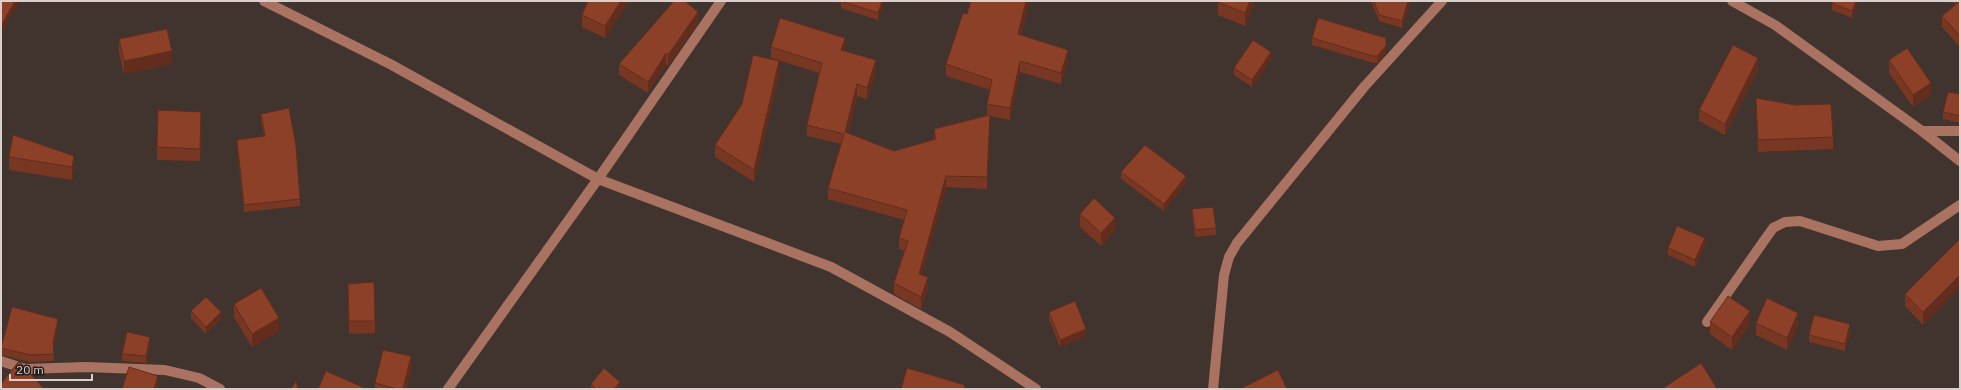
<svg xmlns="http://www.w3.org/2000/svg" width="1961" height="390" font-family="'IBM Plex Sans',sans-serif">
	<rect width="100%" height="100%" fill="#41332e"/>
	<g fill="none" stroke-linecap="round" stroke-linejoin="round">
		<g stroke="#aa7260" stroke-width="10">
			<polyline points="264,1 390,64 598,179 831,267 950,332 1036,389"/>
			<polyline points="1732,1 1775,25 1922,131 1960,161"/>
			<polyline points="1922,131 1960,131"/>
			<polyline points="1707,322 1773,228 1785,222 1800,221 1878,246 1902,244 1960,205"/>
			<polyline points="1,361 25,369 86,367 165,370 199,378 220,389"/>
			<polyline points="448,389 598,179 721,1"/>
			<polyline points="1213,389 1224,275 1229,257 1237,243 1364,87 1442,1"/>
		</g>
	</g>
	<g fill="#783722">
		<polygon points="586,1 629,1 605,38 582,27 582,15 587,3 586,2"/>
		<polygon points="838,1 884,1 878,20 841,8 841,3 838,2"/>
		<polygon points="971,1 1029,1 1021,35 1068,61 1061,84 1020,72 1010,120 990,116 987,189 946,187 921,275 928,288 921,309 894,294 894,283 904,251 899,249 899,238 904,220 828,199 828,188 841,144 807,136 807,125 819,73 771,58 771,47 845,49 845,51 876,71 867,99 857,96 848,133 894,151 934,140 934,129 988,115 987,115 987,104 990,90 946,76 946,64 967,14"/>
		<polygon points="1255,1 1245,26 1218,15 1218,2"/>
		<polygon points="1371,1 1410,1 1402,28 1379,21"/>
		<polygon points="1833,1 1858,1 1852,18 1832,10 1832,3"/>
		<polygon points="1950,1 1960,1 1960,47 1942,27 1942,16 1956,4"/>
		<polygon points="698,23 668,66 666,64 648,93 619,75 619,64"/>
		<polygon points="1312,38 1386,53 1377,63 1373,63 1312,45"/>
		<polygon points="119,39 172,64 124,74 119,52"/>
		<polygon points="1271,59 1252,87 1234,75 1234,68"/>
		<polygon points="1889,60 1931,95 1913,107 1889,73"/>
		<polygon points="1758,69 1725,135 1699,121 1699,110"/>
		<polygon points="779,74 754,182 715,157 715,145"/>
		<polygon points="1960,94 1960,123 1943,119 1943,112"/>
		<polygon points="1756,98 1833,137 1833,149 1758,152"/>
		<polygon points="261,114 300,199 300,206 244,212 237,147 237,140 264,136 261,121"/>
		<polygon points="201,125 200,161 157,160 157,147"/>
		<polygon points="13,135 74,168 72,180 9,170 9,157"/>
		<polygon points="1121,172 1186,183 1164,211 1121,179"/>
		<polygon points="1192,209 1216,228 1216,235 1195,237 1192,216"/>
		<polygon points="1080,214 1115,230 1101,246 1080,227"/>
		<polygon points="1960,239 1923,325 1905,306 1905,294"/>
		<polygon points="1705,245 1695,267 1668,255 1668,248"/>
		<polygon points="348,284 375,321 375,333 349,334"/>
		<polygon points="234,304 279,331 252,347 234,317"/>
		<polygon points="191,311 221,319 206,334 191,318"/>
		<polygon points="1049,312 1086,336 1060,347 1049,319"/>
		<polygon points="1710,322 1750,324 1732,350 1710,334"/>
		<polygon points="1756,323 1798,326 1787,350 1756,335"/>
		<polygon points="58,326 53,346 54,354 54,361 31,362 1,355 1,348"/>
		<polygon points="1850,331 1845,351 1809,342 1809,335"/>
		<polygon points="150,344 146,363 122,361 122,354"/>
		<polygon points="411,369 406,389 375,389 375,383"/>
		<polygon points="591,384 620,389 591,389"/>
	</g>
	<g fill="#622d1c">
		<polygon points="15,1 19,1 1,33 1,26"/>
		<polygon points="621,1 629,1 605,38 605,26"/>
		<polygon points="882,1 884,1 878,20 878,13"/>
		<polygon points="1026,1 1029,1 1018,45 1018,34"/>
		<polygon points="1250,1 1255,1 1245,26 1245,13"/>
		<polygon points="1408,1 1410,1 1402,28 1402,21"/>
		<polygon points="1856,1 1858,1 1852,18 1852,11"/>
		<polygon points="698,12 698,23 668,66 668,55"/>
		<polygon points="845,38 845,49 841,61 841,50"/>
		<polygon points="1386,46 1386,53 1377,63 1377,56"/>
		<polygon points="1068,50 1068,61 1061,84 1061,73"/>
		<polygon points="172,51 172,64 124,74 124,61"/>
		<polygon points="1271,52 1271,59 1252,87 1252,80"/>
		<polygon points="666,53 666,64 648,93 648,82"/>
		<polygon points="1758,58 1758,69 1725,135 1725,124"/>
		<polygon points="876,60 876,71 867,99 867,88"/>
		<polygon points="779,61 779,74 754,182 754,170"/>
		<polygon points="1020,61 1020,72 1010,120 1010,108"/>
		<polygon points="1931,83 1931,95 1913,107 1913,95"/>
		<polygon points="857,84 857,96 845,143 845,132"/>
		<polygon points="201,112 201,125 200,161 200,149"/>
		<polygon points="990,115 990,126 987,189 987,177"/>
		<polygon points="74,156 74,168 72,180 72,167"/>
		<polygon points="946,176 946,187 919,285 919,274"/>
		<polygon points="1186,176 1186,183 1164,211 1164,204"/>
		<polygon points="1115,218 1115,230 1101,246 1101,233"/>
		<polygon points="1705,238 1705,245 1695,267 1695,260"/>
		<polygon points="1960,275 1960,287 1923,325 1923,312"/>
		<polygon points="928,277 928,288 921,309 921,297"/>
		<polygon points="1750,311 1750,324 1732,350 1732,337"/>
		<polygon points="221,312 221,319 206,334 206,327"/>
		<polygon points="1798,313 1798,326 1787,350 1787,338"/>
		<polygon points="279,318 279,331 252,347 252,334"/>
		<polygon points="58,319 58,326 53,349 53,342"/>
		<polygon points="1850,324 1850,331 1845,351 1845,344"/>
		<polygon points="1086,329 1086,336 1060,347 1060,340"/>
		<polygon points="150,337 150,344 146,363 146,356"/>
		<polygon points="411,356 411,369 406,389 403,389"/>
		<polygon points="158,376 158,389 154,389"/>
		<polygon points="620,382 620,389 614,389"/>
	</g>
	<g fill="#8c4028" stroke="#622d1c">
		<polygon points="1,1 15,1 1,26"/>
		<polygon points="588,1 621,1 605,26 582,15"/>
		<polygon points="674,1 685,1 698,12 668,55 666,53 648,82 619,64"/>
		<polygon points="841,1 882,1 878,13"/>
		<polygon points="971,1 1026,1 1018,34 1068,50 1061,73 1020,61 1010,108 987,104 992,80 946,64 963,13 967,14"/>
		<polygon points="1218,1 1250,1 1245,13 1218,2"/>
		<polygon points="1374,1 1408,1 1402,21 1379,15"/>
		<polygon points="1833,1 1856,1 1852,11 1832,3"/>
		<polygon points="1960,1 1960,36 1942,16"/>
		<polygon points="780,18 845,38 841,50 876,60 867,88 857,84 845,132 894,151 936,139 934,129 990,115 987,177 946,176 919,274 928,277 921,297 894,283 908,241 899,238 907,210 828,188 844,134 807,125 822,63 771,47"/>
		<polygon points="1318,18 1386,38 1386,46 1377,56 1373,56 1312,38"/>
		<polygon points="167,29 172,51 124,61 119,39"/>
		<polygon points="1253,40 1271,52 1252,80 1234,68"/>
		<polygon points="1733,45 1758,58 1725,124 1699,110"/>
		<polygon points="1907,48 1931,83 1913,95 1889,60"/>
		<polygon points="753,55 779,61 754,170 715,145 742,104"/>
		<polygon points="1948,92 1960,94 1960,116 1943,112"/>
		<polygon points="1756,98 1795,105 1831,104 1833,137 1758,140"/>
		<polygon points="289,108 296,146 300,199 244,205 237,140 265,136 261,114"/>
		<polygon points="158,110 201,112 200,149 157,147"/>
		<polygon points="13,135 74,156 72,167 9,157"/>
		<polygon points="1145,145 1186,176 1164,204 1121,172"/>
		<polygon points="1094,198 1115,218 1101,233 1080,214"/>
		<polygon points="1213,207 1216,228 1195,230 1192,209"/>
		<polygon points="1677,226 1705,238 1695,260 1668,248"/>
		<polygon points="1960,239 1960,275 1923,312 1905,294"/>
		<polygon points="374,282 375,321 349,321 348,284"/>
		<polygon points="261,288 279,318 252,334 234,304"/>
		<polygon points="1728,296 1750,311 1732,337 1710,322"/>
		<polygon points="206,297 221,312 206,327 191,311"/>
		<polygon points="1767,298 1798,313 1787,338 1756,323"/>
		<polygon points="1075,301 1086,329 1060,340 1049,312"/>
		<polygon points="12,307 58,319 53,342 54,354 31,355 1,348"/>
		<polygon points="1814,315 1850,324 1845,344 1809,335"/>
		<polygon points="127,332 150,337 146,356 122,354"/>
		<polygon points="383,350 411,356 403,389 397,389 375,383"/>
		<polygon points="19,361 44,389 1,389 1,384"/>
		<polygon points="1701,363 1716,387 1714,389 1662,389"/>
		<polygon points="129,367 158,376 154,389 122,389"/>
		<polygon points="604,368 620,382 614,389 596,389 591,384"/>
		<polygon points="907,368 965,385 964,389 901,389"/>
		<polygon points="1278,370 1287,389 1240,389"/>
		<polygon points="326,371 367,389 318,389"/>
		<polygon points="296,381 298,389 291,389"/>
	</g>
	<rect width="1961" height="390" fill="none" stroke="#d9d0cd" stroke-width="4"/>
	<path d="M10 374v6h82v-6" fill="none" stroke="#d9d0cd" stroke-width="2"/>
	<text x="16" y="374" font-size="12" fill="#d9d0cd" stroke="#231c1a" stroke-width="3" paint-order="stroke">20 m</text>
</svg>
